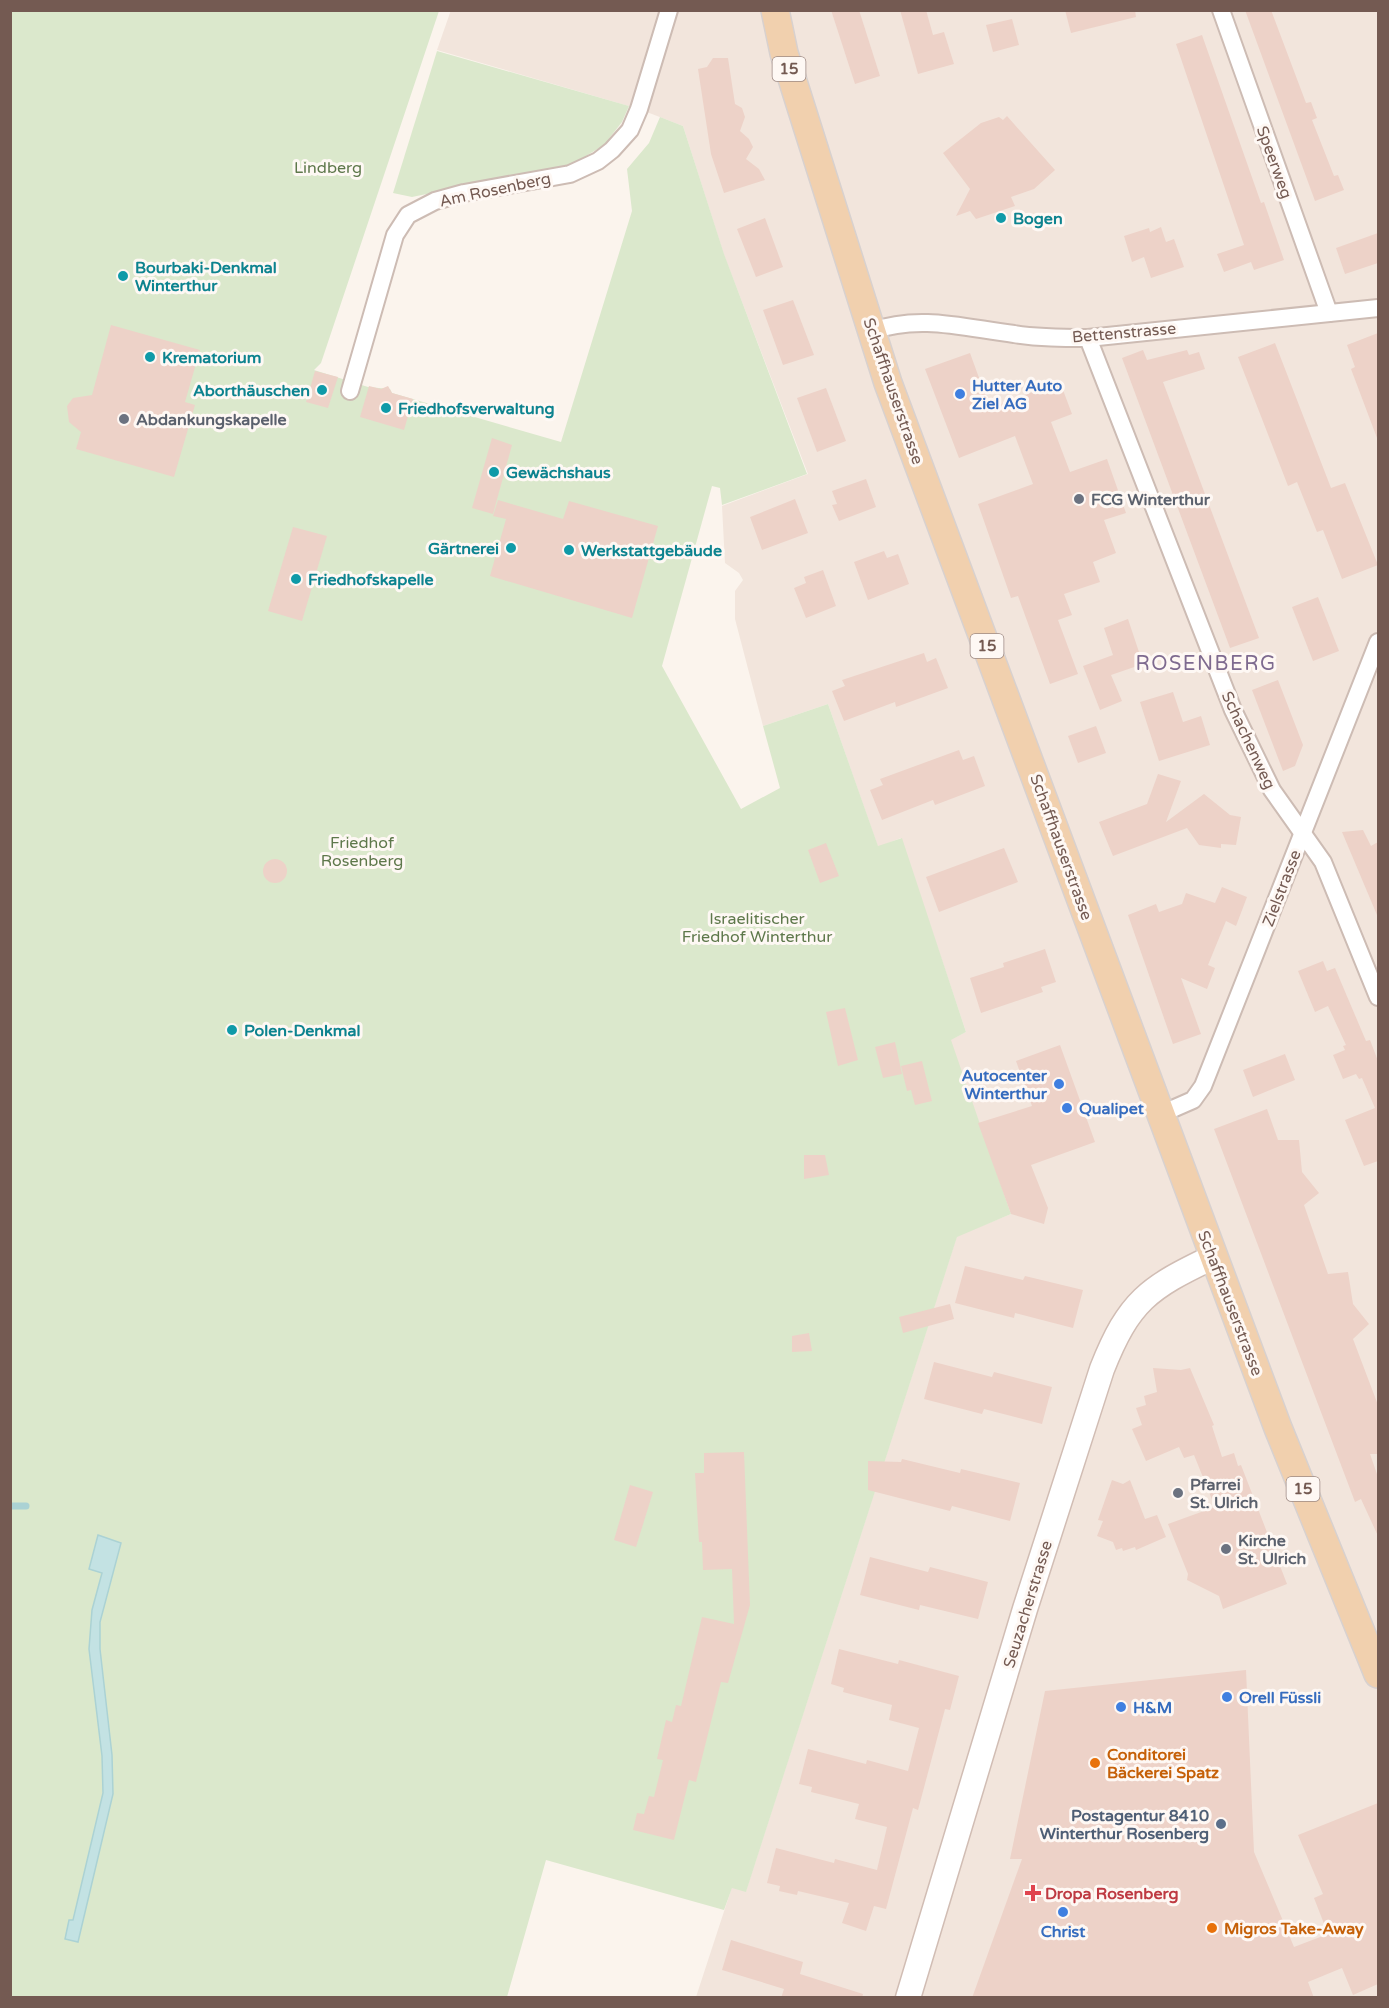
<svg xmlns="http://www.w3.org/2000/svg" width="1389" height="2008" font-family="'Varela Round',sans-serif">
	<rect width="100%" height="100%" fill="#fbf4ed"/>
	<polygon fill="#f2e5dc" points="451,10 1378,11 1378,1997 696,1997 732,1887 746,1891 957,1236 1011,1214 950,1040 966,1032 901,838 878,847 828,704 763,726 735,619 735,591 743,580 739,573 725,563 722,506 808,474 724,255 683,126 639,109 437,50"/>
	<g fill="#dbe8cc">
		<polygon points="11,11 439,11 321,363 314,370 368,387 390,389 392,393 561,442 632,211 627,169 649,143 660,117 683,126 724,254 807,474 722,505 720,488 712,486 662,666 741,809 780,788 763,726 828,704 878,846 902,838 966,1032 951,1040 1011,1214 957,1237 746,1892 732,1888 724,1910 546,1860 507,1997 11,1997"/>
		<polygon points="437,51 629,106 622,122 604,145 573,164 412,197 393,193"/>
	</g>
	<polygon fill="#c3e2e3" stroke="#abd2d4" stroke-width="1.5" points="98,1535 121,1543 100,1622 100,1649 112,1755 113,1794 78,1942 65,1939 69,1920 73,1920 103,1793 102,1756 89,1649 92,1610 102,1573 89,1569"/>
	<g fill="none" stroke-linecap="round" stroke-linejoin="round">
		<polyline stroke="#abd2d4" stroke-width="7" points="10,1506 26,1506"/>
	</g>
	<g fill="#edd2c8">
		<polygon points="831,10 859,10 880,76 855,84"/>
		<polygon points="900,10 926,10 933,35 944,32 954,64 918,74"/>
		<polygon points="1065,10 1135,10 1136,17 1071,33"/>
		<polygon points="1245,10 1271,10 1306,103 1311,102 1317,118 1312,120 1334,176 1338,175 1344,190 1315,201"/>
		<polygon points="1012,19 1019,45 993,52 986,25"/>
		<polygon points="1202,35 1261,203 1264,202 1284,260 1254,270 1251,262 1224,272 1217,254 1244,245 1176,44"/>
		<polygon points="713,58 728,58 735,104 742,108 745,117 740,131 749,139 753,147 746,159 759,169 765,180 724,193 711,154 698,69 707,67"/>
		<polygon points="1007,116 1055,170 1034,189 1011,197 1015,206 976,219 970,211 956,216 970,189 943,153 981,123 999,117 1003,120"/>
		<polygon points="765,218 783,267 756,277 737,229"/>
		<polygon points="1161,227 1166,242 1174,239 1184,267 1151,278 1144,257 1132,262 1124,236 1149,228 1150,232"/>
		<polygon points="1378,233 1378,263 1345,274 1336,248"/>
		<polygon points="793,300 814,355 783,365 763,310"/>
		<polygon points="111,325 200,350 185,402 195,405 174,477 76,449 81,432 69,422 67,406 73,398 92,395"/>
		<polygon points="1378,333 1378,438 1377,438 1351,369 1355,367 1347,345"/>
		<polygon points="1275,343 1331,488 1345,483 1378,565 1342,579 1323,530 1317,532 1297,482 1288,486 1238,357"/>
		<polygon points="1143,350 1147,360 1187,350 1189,355 1199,352 1205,369 1163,382 1259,638 1230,648 1122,358"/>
		<polygon points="970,353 990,408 1060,382 1072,414 1051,422 1070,472 1107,459 1126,513 1104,520 1116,553 1093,562 1100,582 1064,594 1072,615 1058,620 1078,674 1050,684 1018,596 1011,598 978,504 1033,484 1015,436 959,458 925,369"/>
		<polygon points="315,371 338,377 328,408 306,402"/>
		<polygon points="369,386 381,389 388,386 392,393 413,399 404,430 360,417"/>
		<polygon points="826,388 846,441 817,452 797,398"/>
		<polygon points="492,438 512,445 493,514 472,508"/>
		<polygon points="866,479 876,507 839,521 832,505 837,504 832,491"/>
		<polygon points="795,499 808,533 762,550 750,517"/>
		<polygon points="498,500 563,519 569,501 658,526 632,618 490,576 506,519 493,516"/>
		<polygon points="293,527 327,536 302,621 268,611"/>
		<polygon points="884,551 887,558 898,554 909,584 868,600 854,562"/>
		<polygon points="823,570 836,606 806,618 794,588 806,583 804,577"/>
		<polygon points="1318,597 1339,651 1313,661 1292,607"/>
		<polygon points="1128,619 1143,664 1111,675 1122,701 1100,710 1083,666 1113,655 1104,628"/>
		<polygon points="924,653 927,662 936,658 948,688 896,707 895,702 844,721 832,691 845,686 842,680"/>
		<polygon points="1278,680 1303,745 1295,766 1283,771 1252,690"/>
		<polygon points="1173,692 1183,722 1201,716 1210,745 1159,761 1140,702"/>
		<polygon points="1096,726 1106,753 1078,763 1068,736"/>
		<polygon points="959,750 963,760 974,756 985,786 935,805 933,800 882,820 870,790 883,785 880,779"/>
		<polygon points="1158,774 1181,781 1166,822 1204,794 1230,815 1241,817 1236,845 1221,844 1221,848 1199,845 1187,828 1113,856 1099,822 1147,804"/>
		<polygon points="1363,830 1371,846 1378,842 1377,915 1342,832"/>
		<polygon points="826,843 839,876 820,883 808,850"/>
		<polygon points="1004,848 1018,882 939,912 926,877"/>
		<circle cx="275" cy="871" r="12"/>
		<polygon points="1222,887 1247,897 1236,926 1226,921 1208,965 1215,968 1207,989 1181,978 1201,1034 1173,1044 1128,915 1156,904 1159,912 1182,904 1186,893 1215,903"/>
		<polygon points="1045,949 1056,982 1041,987 1043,992 981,1013 970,978 1004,967 1003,963"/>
		<polygon points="1323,961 1327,971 1335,968 1366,1041 1370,1040 1378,1061 1378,1161 1364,1166 1345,1120 1375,1108 1362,1078 1359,1079 1356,1074 1343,1079 1333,1055 1345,1050 1343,1046 1346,1045 1328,1006 1315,1012 1298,971"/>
		<polygon points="845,1008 858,1060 838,1066 826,1012"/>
		<polygon points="895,1042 902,1074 883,1078 875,1047"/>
		<polygon points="1060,1045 1095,1142 1031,1165 1048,1208 1044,1224 1011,1214 978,1123 1032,1106 1016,1061"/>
		<polygon points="1285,1054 1295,1080 1253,1097 1243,1070"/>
		<polygon points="922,1061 932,1101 915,1105 911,1090 907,1091 901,1066"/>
		<polygon points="1267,1109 1278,1140 1299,1140 1302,1172 1319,1193 1304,1205 1328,1274 1348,1272 1353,1304 1369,1324 1353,1339 1378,1405 1378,1454 1370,1454 1378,1477 1378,1536 1361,1499 1355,1502 1214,1129"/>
		<polygon points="804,1155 825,1155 829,1175 804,1179"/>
		<polygon points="965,1266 1023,1280 1025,1276 1083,1290 1073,1328 1015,1313 1014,1318 955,1303"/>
		<polygon points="950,1304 954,1319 903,1333 899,1317"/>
		<polygon points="809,1333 812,1351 792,1352 792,1336"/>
		<polygon points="934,1362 992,1377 994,1372 1052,1387 1042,1424 984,1409 982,1414 924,1399"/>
		<polygon points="1153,1368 1181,1370 1190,1368 1214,1425 1212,1426 1222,1457 1234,1453 1238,1466 1241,1465 1287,1584 1223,1609 1219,1596 1187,1580 1188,1574 1168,1524 1215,1507 1194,1455 1184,1458 1179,1447 1146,1461 1132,1429 1142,1425 1136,1408 1146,1405 1144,1396 1157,1392"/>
		<polygon points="744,1452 750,1605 728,1683 721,1682 696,1782 689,1780 674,1840 633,1830 637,1813 644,1814 649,1796 654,1797 663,1760 657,1759 666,1720 672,1722 676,1705 681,1706 702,1617 734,1624 732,1569 703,1570 702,1542 699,1542 695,1473 704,1473 704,1453"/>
		<polygon points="902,1459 960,1473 961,1469 1020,1483 1010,1521 952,1506 950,1511 868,1490 868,1461 901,1462"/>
		<polygon points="1112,1480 1123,1484 1130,1480 1145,1519 1157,1515 1166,1537 1136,1550 1135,1547 1123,1551 1122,1548 1116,1550 1113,1542 1097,1536 1103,1521 1098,1520"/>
		<polygon points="630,1485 653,1492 636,1547 614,1540"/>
		<polygon points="870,1557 928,1572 930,1567 988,1582 978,1619 920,1605 919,1610 860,1595"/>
		<polygon points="839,1649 898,1664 899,1660 959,1676 950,1710 945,1709 918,1810 913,1808 886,1909 874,1906 866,1931 842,1923 849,1903 798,1891 797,1895 779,1891 780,1886 767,1883 776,1848 834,1863 835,1859 877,1870 887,1827 855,1819 859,1804 811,1792 812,1787 799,1784 808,1749 866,1764 867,1760 908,1771 919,1728 889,1720 892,1705 843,1692 844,1688 831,1684"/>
		<polygon points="1246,1670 1254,1852 1294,1947 1328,1934 1314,1898 1323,1894 1298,1835 1378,1803 1378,1984 1353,1995 1342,1968 1308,1982 1314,1998 972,1998 1022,1859 1010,1859 1045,1691"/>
		<polygon points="731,1940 803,1962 800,1974 863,1994 862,1998 781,1998 784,1989 722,1970"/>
	</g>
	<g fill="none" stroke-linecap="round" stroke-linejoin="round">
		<defs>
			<g id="street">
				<polyline points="1221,10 1329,313"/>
				<path d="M 872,331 C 920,314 965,328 1014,334 C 1039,338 1063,338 1088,338 L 1378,308"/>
				<polyline points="1088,338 1233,710 1272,790 1323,862 1378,997"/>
				<polyline points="350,391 395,235 408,215 435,201 464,193 570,174 598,161 612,150 630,130 639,109 669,10"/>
				<polyline points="1161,1114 1193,1100 1203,1086 1378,642"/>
			</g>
			<path id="secondary" d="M 908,1998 L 1025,1609 L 1102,1369 C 1129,1301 1148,1288 1213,1257"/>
			<polyline id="primary" points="775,10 784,53 888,383 1278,1428 1378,1674"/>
		</defs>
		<use href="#street" stroke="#cdbcb4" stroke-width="20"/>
		<use href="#secondary" stroke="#d1bdb4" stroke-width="27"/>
		<use href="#primary" stroke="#d8d1cf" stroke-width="30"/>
		<use href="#street" stroke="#fff" stroke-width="16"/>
		<use href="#secondary" stroke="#fff" stroke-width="24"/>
		<use href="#primary" stroke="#f1d0ae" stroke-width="27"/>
	</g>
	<g fill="#0f9aa8" stroke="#fef8f4" stroke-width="2">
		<circle cx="1001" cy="218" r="6"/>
		<circle cx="123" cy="276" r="6"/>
		<circle cx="150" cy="357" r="6"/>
		<circle cx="322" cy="390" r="6"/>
		<circle cx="386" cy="408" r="6"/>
		<circle cx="494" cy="472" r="6"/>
		<circle cx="511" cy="548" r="6"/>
		<circle cx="569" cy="550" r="6"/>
		<circle cx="296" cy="579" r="6"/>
		<circle cx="232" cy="1030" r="6"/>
	</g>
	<g fill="#3f7fe0" stroke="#fef8f4" stroke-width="2">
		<circle cx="960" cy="394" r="6"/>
		<circle cx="1059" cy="1084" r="6"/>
		<circle cx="1067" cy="1108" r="6"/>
		<circle cx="1227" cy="1697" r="6"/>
		<circle cx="1121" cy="1707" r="6"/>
		<circle cx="1063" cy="1912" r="6"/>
	</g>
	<g fill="#6b7280" stroke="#fef8f4" stroke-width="2">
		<circle cx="124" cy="419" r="6"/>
		<circle cx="1079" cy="499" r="6"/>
		<circle cx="1178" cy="1493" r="6"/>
		<circle cx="1226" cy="1549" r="6"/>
	</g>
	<g fill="#e8710a" stroke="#fef8f4" stroke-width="2">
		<circle cx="1095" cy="1763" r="6"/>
		<circle cx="1212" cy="1928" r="6"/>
	</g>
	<circle fill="#5c6f8a" stroke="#fef8f4" stroke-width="2" cx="1221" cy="1824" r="6"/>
	<path fill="#e0444e" stroke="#fef8f4" stroke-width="2" d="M1030 1884h6v6h6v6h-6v6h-6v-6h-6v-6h6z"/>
	<g text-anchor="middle" stroke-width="6" stroke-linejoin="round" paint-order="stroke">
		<g fill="#fef8f4" stroke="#9d8983" stroke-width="1.5">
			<rect x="772.5" y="57" width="33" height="24" rx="4.5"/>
			<rect x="970.5" y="634" width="33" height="24" rx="4.5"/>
			<rect x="1286.5" y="1477" width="33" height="24" rx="4.5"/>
		</g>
		<g font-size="15" font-weight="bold" fill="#745a52">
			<text x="789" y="74">15</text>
			<text x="987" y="651">15</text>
			<text x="1303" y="1494">15</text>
		</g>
		<g font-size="16" fill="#745a52" stroke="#fef8f4">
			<text transform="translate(1275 162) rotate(70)" y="6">Speerweg</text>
			<text transform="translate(495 189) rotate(-12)" y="6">Am Rosenberg</text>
			<text transform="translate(1124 332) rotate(-5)" y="6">Bettenstrasse</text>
			<text transform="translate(894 391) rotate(71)" y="6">Schaffhauserstrasse</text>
			<text transform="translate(1249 740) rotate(65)" y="6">Schachenweg</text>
			<text transform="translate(1062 847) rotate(70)" y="6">Schaffhauserstrasse</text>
			<text transform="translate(1281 888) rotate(-69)" y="6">Zielstrasse</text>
			<text transform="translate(1231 1303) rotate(69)" y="6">Schaffhauserstrasse</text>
			<text transform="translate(1027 1604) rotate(-73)" y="6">Seuzacherstrasse</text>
		</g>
		<g font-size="16" fill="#5e784b" stroke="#fef8f4">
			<text x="328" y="173">Lindberg</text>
			<text x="362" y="848">Friedhof<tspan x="362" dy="18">Rosenberg</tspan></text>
			<text x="757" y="924">Israelitischer<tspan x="757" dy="18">Friedhof Winterthur</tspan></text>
		</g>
		<g font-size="16" font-weight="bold" fill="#0d838f" stroke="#fef8f4" text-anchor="start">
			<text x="1013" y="224">Bogen</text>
			<text x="135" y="273">Bourbaki-Denkmal<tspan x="135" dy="18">Winterthur</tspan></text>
			<text x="162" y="363">Krematorium</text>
			<text x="310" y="396" text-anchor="end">Aborthäuschen</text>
			<text x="398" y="414">Friedhofsverwaltung</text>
			<text x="506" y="478">Gewächshaus</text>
			<text x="499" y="554" text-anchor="end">Gärtnerei</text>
			<text x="581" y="556">Werkstattgebäude</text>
			<text x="308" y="585">Friedhofskapelle</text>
			<text x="244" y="1036">Polen-Denkmal</text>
		</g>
		<g font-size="16" font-weight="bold" fill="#366cbe" stroke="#fef8f4" text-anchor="start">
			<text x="972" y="391">Hutter Auto<tspan x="972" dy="18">Ziel AG</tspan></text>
			<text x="1047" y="1081" text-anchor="end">Autocenter<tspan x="1047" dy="18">Winterthur</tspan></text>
			<text x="1079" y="1114">Qualipet</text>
			<text x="1239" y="1703">Orell Füssli</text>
			<text x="1133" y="1713">H&amp;M</text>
			<text x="1063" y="1937" text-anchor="middle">Christ</text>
		</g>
		<g font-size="16" font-weight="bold" fill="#5b616d" stroke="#fef8f4" text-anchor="start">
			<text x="136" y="425">Abdankungskapelle</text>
			<text x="1091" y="505">FCG Winterthur</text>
			<text x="1190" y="1490">Pfarrei<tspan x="1190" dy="18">St. Ulrich</tspan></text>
			<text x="1238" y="1546">Kirche<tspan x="1238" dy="18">St. Ulrich</tspan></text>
		</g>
		<g font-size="16" font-weight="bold" fill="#c56008" stroke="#fef8f4" text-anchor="start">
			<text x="1107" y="1760">Conditorei<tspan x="1107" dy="18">Bäckerei Spatz</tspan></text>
			<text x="1224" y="1934">Migros Take-Away</text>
		</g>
		<g font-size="16" font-weight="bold" fill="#4e5e75" stroke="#fef8f4" text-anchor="end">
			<text x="1209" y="1821">Postagentur 8410<tspan x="1209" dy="18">Winterthur Rosenberg</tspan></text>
		</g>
		<g font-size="16" font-weight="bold" fill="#be3a42" stroke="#fef8f4" text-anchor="start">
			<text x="1045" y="1899">Dropa Rosenberg</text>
		</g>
		<g font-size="20" letter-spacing="1.5" fill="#7e6a8f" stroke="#fef8f4">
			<text x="1206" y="670">ROSENBERG</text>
		</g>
	</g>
	<rect width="1389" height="2008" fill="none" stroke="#745a52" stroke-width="24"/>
</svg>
